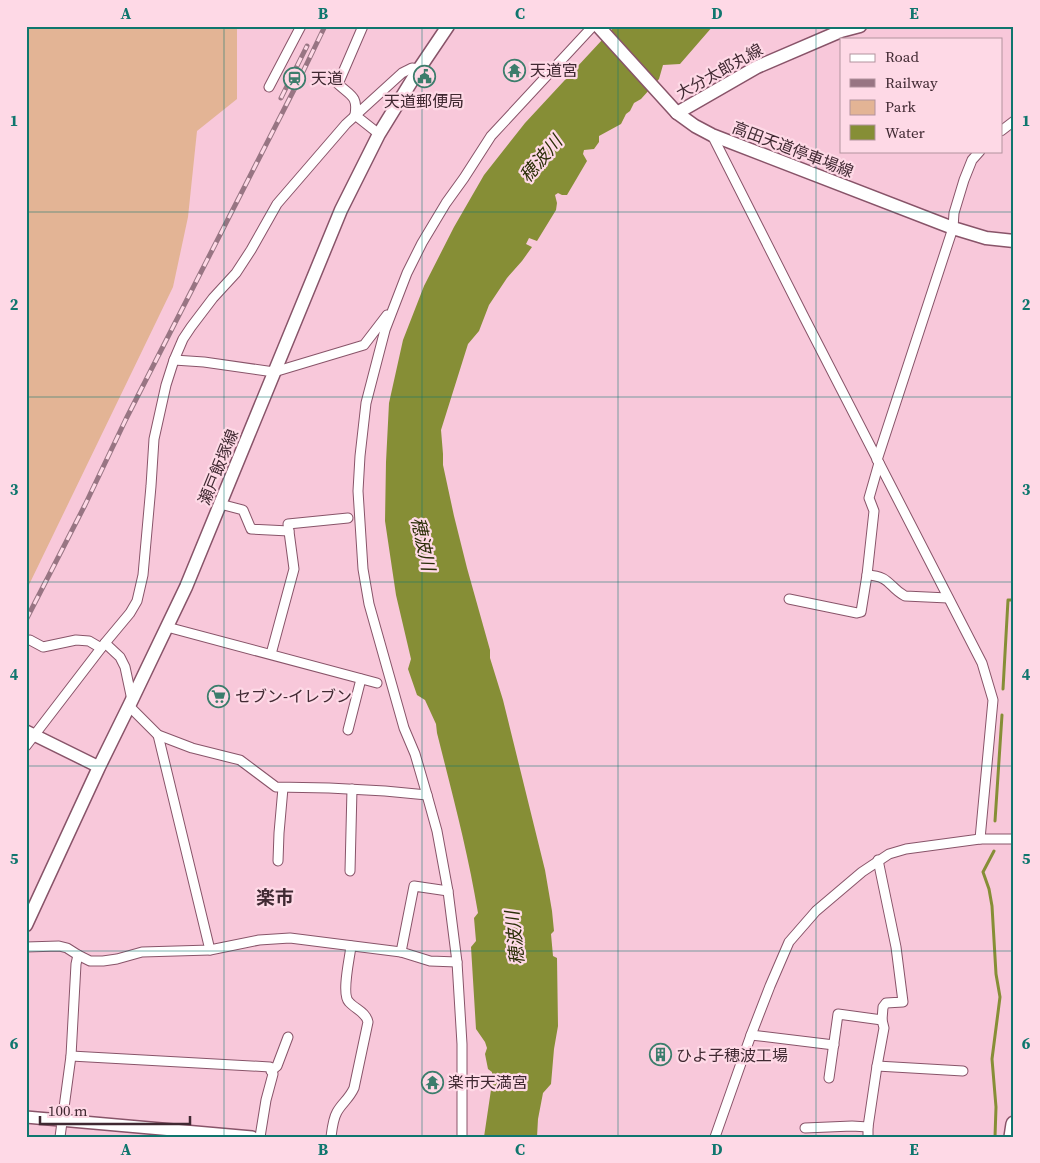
<svg xmlns="http://www.w3.org/2000/svg" width="1040" height="1163" font-family="'Source Serif 4','Noto Sans JP',serif">
	<rect width="100%" height="100%" fill="#f8c8da"/>
	<polygon fill="#e3b495" points="26,26 237,26 237,99 197,131 188,217 173,287 26,591"/>
	<path fill="#868e36" d="M 615,26 L 713,26 L 680,64 L 663,65 L 659,79 L 641,99 L 634,103 L 630,111 L 626,114 L 621,124 L 599,136 L 599,142 L 594,149 L 584,150 L 583,154 L 587,161 L 567,195 L 562,195 L 558,193 L 555,195 L 557,203 L 556,210 L 537,241 L 529,238 L 526,244 L 532,247 L 522,261 L 507,278 L 489,305 L 479,331 L 468,344 L 441,430 L 443,454 L 443,465 L 454,516 L 467,568 L 490,650 L 490,658 L 503,700 L 545,870 L 552,911 L 554,931 L 551,934 L 553,956 L 557,958 L 558,1026 L 554,1049 L 551,1084 L 543,1093 L 538,1119 L 537,1137 L 484,1137 L 492,1083 L 492,1072 L 488,1069 L 485,1054 L 487,1048 L 485,1042 L 476,1029 L 471,947 L 476,941 L 474,918 L 478,913 C 468,852 452,793 437,733 L 436,724 L 425,700 L 417,695 L 408,669 L 411,659 L 396,595 L 385,521 L 386,462 L 389,403 L 403,340 L 424,286 L 454,227 L 484,175 L 525,123 Z"/>
	<g fill="none" stroke-linecap="round" stroke-linejoin="round">
		<g stroke="#868e36" stroke-width="3">
			<polyline points="1003,689 1008,600 1014,600"/>
			<polyline points="995,821 1002,715"/>
			<polyline points="994,851 983,872 989,889 992,906 996,974 1000,997 992,1059 996,1107 995,1137"/>
		</g>
		<defs>
			<g id="minor">
				<polyline points="269,87 301,26"/>
				<path d="M 355,115 C 358,96 351,96 338,84 L 363,26"/>
				<polyline points="355,115 379,134"/>
				<polyline points="1001,131 1014,121"/>
				<polyline points="712,135 804,317 982,663 993,700 980,839"/>
				<polyline points="174,360 204,362 274,372 364,345 387,315"/>
				<polyline points="877,460 953,228 954,213 964,180 972,160 980,151"/>
				<polyline points="220,504 243,510 251,529 289,531"/>
				<polyline points="867,575 874,511 869,498 879,463"/>
				<path d="M 789,599 L 857,613 L 861,612 L 867,575 C 891,576 888,587 905,596 L 948,598"/>
				<polyline points="167,627 377,683"/>
				<polyline points="30,640 43,647 76,640 89,641 101,648"/>
				<polyline points="105,643 120,657 125,667 132,700"/>
				<polyline points="271,654 294,569 288,524 348,518"/>
				<polyline points="129,706 158,735 192,748 240,760 276,787 329,788 385,791 427,795"/>
				<polyline points="348,730 361,679"/>
				<polyline points="158,735 210,950"/>
				<polyline points="26,746 105,643 130,613 137,601 143,575 151,486 154,439 166,385 174,360 183,339 191,327 213,298 236,273 251,250 277,204 346,124 402,73 412,68 419,69"/>
				<polyline points="278,861 279,833 283,788"/>
				<polyline points="350,871 352,789"/>
				<polyline points="26,947 59,946 67,948 78,955 90,961 103,961 117,959 142,952 210,950 259,940 290,938 401,952 430,961 457,962"/>
				<polyline points="401,952 414,886 448,891"/>
				<polyline points="751,1035 834,1045"/>
				<polyline points="71,1056 270,1067 273,1074 266,1100 260,1137"/>
				<polyline points="877,1066 963,1071"/>
				<polyline points="271,1071 277,1066 288,1037"/>
				<polyline points="829,1078 838,1014 882,1020"/>
				<polyline points="805,1128 852,1126 868,1127"/>
				<polyline points="60,1137 71,1056 76,964 78,955"/>
				<path d="M 331,1137 C 332,1129 333,1119 337,1112 C 342,1103 349,1099 354,1088 L 368,1022 C 366,1012 355,1009 349,1002 C 341,994 350,957 351,946"/>
				<polyline points="462,1137 462,1044 457,962 448,891 437,831 427,795 415,754 404,728 369,604 363,569 358,491 360,456 366,403 385,330 407,273 422,243 446,203 464,178 491,136 593,26"/>
				<polyline points="715,1137 751,1035 770,986 789,942 816,911 862,872 889,854 906,849 980,839 1014,839"/>
				<polyline points="868,1137 868,1127 877,1066 884,1028 882,1020 883,1007 886,1003 903,1002 896,947 878,860"/>
			</g>
			<g id="tertiary">
				<polyline points="26,731 99,767"/>
				<polyline points="26,1117 252,1137"/>
			</g>
			<g id="secondary">
				<polyline points="598,26 677,113 695,126 712,135 953,228 986,238 1014,241"/>
				<polyline points="677,113 757,67 841,31 860,26"/>
				<polyline points="26,925 99,767 129,706 186,587 341,210 379,134 419,69 448,26"/>
			</g>
			<polyline id="trunk" points="1012,1137 1014,1124"/>
		</defs>
		<use href="#minor" stroke="#885469" stroke-width="11"/>
		<use href="#tertiary" stroke="#885469" stroke-width="14"/>
		<use href="#secondary" stroke="#885469" stroke-width="15"/>
		<use href="#trunk" stroke="#885469" stroke-width="18"/>
		<use href="#minor" stroke="#fff" stroke-width="9"/>
		<use href="#tertiary" stroke="#fff" stroke-width="11"/>
		<use href="#secondary" stroke="#fff" stroke-width="12"/>
		<use href="#trunk" stroke="#fff" stroke-width="15"/>
		<defs>
			<g id="rail">
				<polyline points="281,98 307,46"/>
				<polyline points="26,620 85,505 126,419 299,80 325,26"/>
			</g>
		</defs>
		<use href="#rail" stroke="#987583" stroke-width="5"/>
		<use href="#rail" stroke="#fed9e6" stroke-width="3" stroke-dasharray="9" stroke-linecap="butt"/>
	</g>
	<path fill="none" stroke="#0f766e" stroke-width="1" stroke-opacity="0.55" d="M 224,26 L 224,1137M 422,26 L 422,1137M 618,26 L 618,1137M 816,26 L 816,1137M 26,212 L 1014,212M 26,397 L 1014,397M 26,582 L 1014,582M 26,766 L 1014,766M 26,951 L 1014,951"/>
	<defs>
		<symbol id="temple-ring" viewBox="-11 -11 22 22"><circle r="9.5" fill="#fed9e6" stroke="#3c7d6c" stroke-width="1.5"/><path d="M0-6L5-2H3V0L6.5 2.5H4V6H1.5V3h-3V6H-4V2.5H-6.5L-3 0V-2H-5Z" fill="#3c7d6c"/></symbol>
		<symbol id="civic-ring" viewBox="-11 -11 22 22"><circle r="9.5" fill="#fed9e6" stroke="#3c7d6c" stroke-width="1.5"/><path d="M-.6-6.5H3V-4.5H.6V-3L4-1V1h2V6H-6V1h2V-1L-.6-3ZM-1.2 2.5V6h2.4V2.5Z" fill="#3c7d6c"/></symbol>
		<symbol id="station-ring" viewBox="-11 -11 22 22"><circle r="9.5" fill="#fed9e6" stroke="#3c7d6c" stroke-width="1.5"/><path d="M-3-6H3Q5-6 5-4V2Q5 4 3 4L4.5 6H3L1.5 4h-3L-3 6H-4.5L-3 4Q-5 4-5 2V-4Q-5-6-3-6ZM-3.5-4v3h7v-3ZM-3.5 1v1.5H-2V1ZM2 1v1.5H3.5V1Z" fill="#3c7d6c"/></symbol>
		<symbol id="supermarket-ring" viewBox="-11 -11 22 22"><circle r="9.5" fill="#fed9e6" stroke="#3c7d6c" stroke-width="1.5"/><path d="M-6-5.5h2.5l.6 2H6L4.5 2H-2.5L-4.4-4H-6ZM-1.5 3.2a1.3 1.3 0 1 0 .1 0ZM3 3.2a1.3 1.3 0 1 0 .1 0Z" fill="#3c7d6c"/></symbol>
		<symbol id="building-ring" viewBox="-11 -11 22 22"><circle r="9.5" fill="#fed9e6" stroke="#3c7d6c" stroke-width="1.5"/><path d="M-4-6H4V6H1V3H-1V6H-4ZM-2.5-4.3h1.7v1.8h-1.7ZM.8-4.3h1.7v1.8H.8ZM-2.5-1h1.7V.8h-1.7ZM.8-1h1.7V.8H.8Z" fill="#3c7d6c"/></symbol>
	</defs>
	<g fill-rule="evenodd">
		<use href="#temple-ring" x="502" y="58" width="25" height="25"/>
		<use href="#civic-ring" x="412" y="64" width="25" height="25"/>
		<use href="#station-ring" x="282" y="66" width="25" height="25"/>
		<use href="#supermarket-ring" x="206" y="684" width="25" height="25"/>
		<use href="#building-ring" x="648" y="1042" width="25" height="25"/>
		<use href="#temple-ring" x="420" y="1070" width="25" height="25"/>
	</g>
	<g text-anchor="middle" stroke-width="4.5" stroke-linejoin="round" paint-order="stroke">
		<g font-size="16" fill="#402932" stroke="#fed9e6" text-anchor="start">
			<text x="530" y="76">天道宮</text>
			<text x="311" y="84">天道</text>
			<text x="424" y="107" text-anchor="middle">天道郵便局</text>
			<text x="235" y="702">セブン-イレブン</text>
			<text x="676" y="1061">ひよ子穂波工場</text>
			<text x="448" y="1088">楽市天満宮</text>
		</g>
		<g font-size="16" fill="#402932" stroke="#fed9e6">
			<text transform="translate(719 71) rotate(-29)" y="6">大分太郎丸線</text>
			<text transform="translate(793 149) rotate(21)" y="6">高田天道停車場線</text>
			<text transform="translate(218 467) rotate(-68)" y="6">瀬戸飯塚線</text>
		</g>
		<g font-size="18" font-style="italic" fill="#2a2e07" stroke="#fed9e6">
			<text transform="translate(541 159) rotate(-50)" y="6">穂波川</text>
			<text transform="translate(423 544) rotate(78)" y="6">穂波川</text>
			<text transform="translate(515 938) rotate(-96)" y="6">穂波川</text>
		</g>
		<g font-size="19" font-weight="bold" fill="#402932" stroke="#fed9e6">
			<text x="275" y="904">楽市</text>
		</g>
	</g>
	<rect width="1040" height="1163" fill="none" stroke="#fed9e6" stroke-width="55"/>
	<rect x="840" y="38" width="162" height="115" fill="#fed9e6" stroke="#b2939e"/>
	<rect x="850" y="54" width="25" height="8" fill="#ffffff" stroke="#b2939e"/>
	<text x="885" y="62" font-size="15" fill="#402932">Road</text>
	<rect x="850" y="79" width="25" height="8" fill="#987583" stroke="#b2939e"/>
	<text x="885" y="88" font-size="15" fill="#402932">Railway</text>
	<rect x="850" y="100" width="25" height="15" fill="#e3b495" stroke="#b2939e"/>
	<text x="885" y="112" font-size="15" fill="#402932">Park</text>
	<rect x="850" y="125" width="25" height="15" fill="#868e36" stroke="#b2939e"/>
	<text x="885" y="138" font-size="15" fill="#402932">Water</text>
	<path d="M40 1116v8h150v-8" fill="none" stroke="#402932" stroke-width="2.5"/>
	<text x="48" y="1116" font-size="15" fill="#402932" stroke="#fed9e6" stroke-width="4" paint-order="stroke">100 m</text>
	<rect x="28" y="28" width="984" height="1108" fill="none" stroke="#0f766e" stroke-width="2"/>
	<g font-size="16" text-anchor="middle" font-weight="bold" fill="#0f766e">
		<text x="126" y="19">A</text>
		<text x="323" y="19">B</text>
		<text x="520" y="19">C</text>
		<text x="717" y="19">D</text>
		<text x="914" y="19">E</text>
		<text x="14" y="126">1</text>
		<text x="1026" y="126">1</text>
		<text x="14" y="310">2</text>
		<text x="1026" y="310">2</text>
		<text x="14" y="495">3</text>
		<text x="1026" y="495">3</text>
		<text x="14" y="680">4</text>
		<text x="1026" y="680">4</text>
		<text x="14" y="864">5</text>
		<text x="1026" y="864">5</text>
		<text x="14" y="1049">6</text>
		<text x="1026" y="1049">6</text>
		<text x="126" y="1155">A</text>
		<text x="323" y="1155">B</text>
		<text x="520" y="1155">C</text>
		<text x="717" y="1155">D</text>
		<text x="914" y="1155">E</text>
	</g>
</svg>
